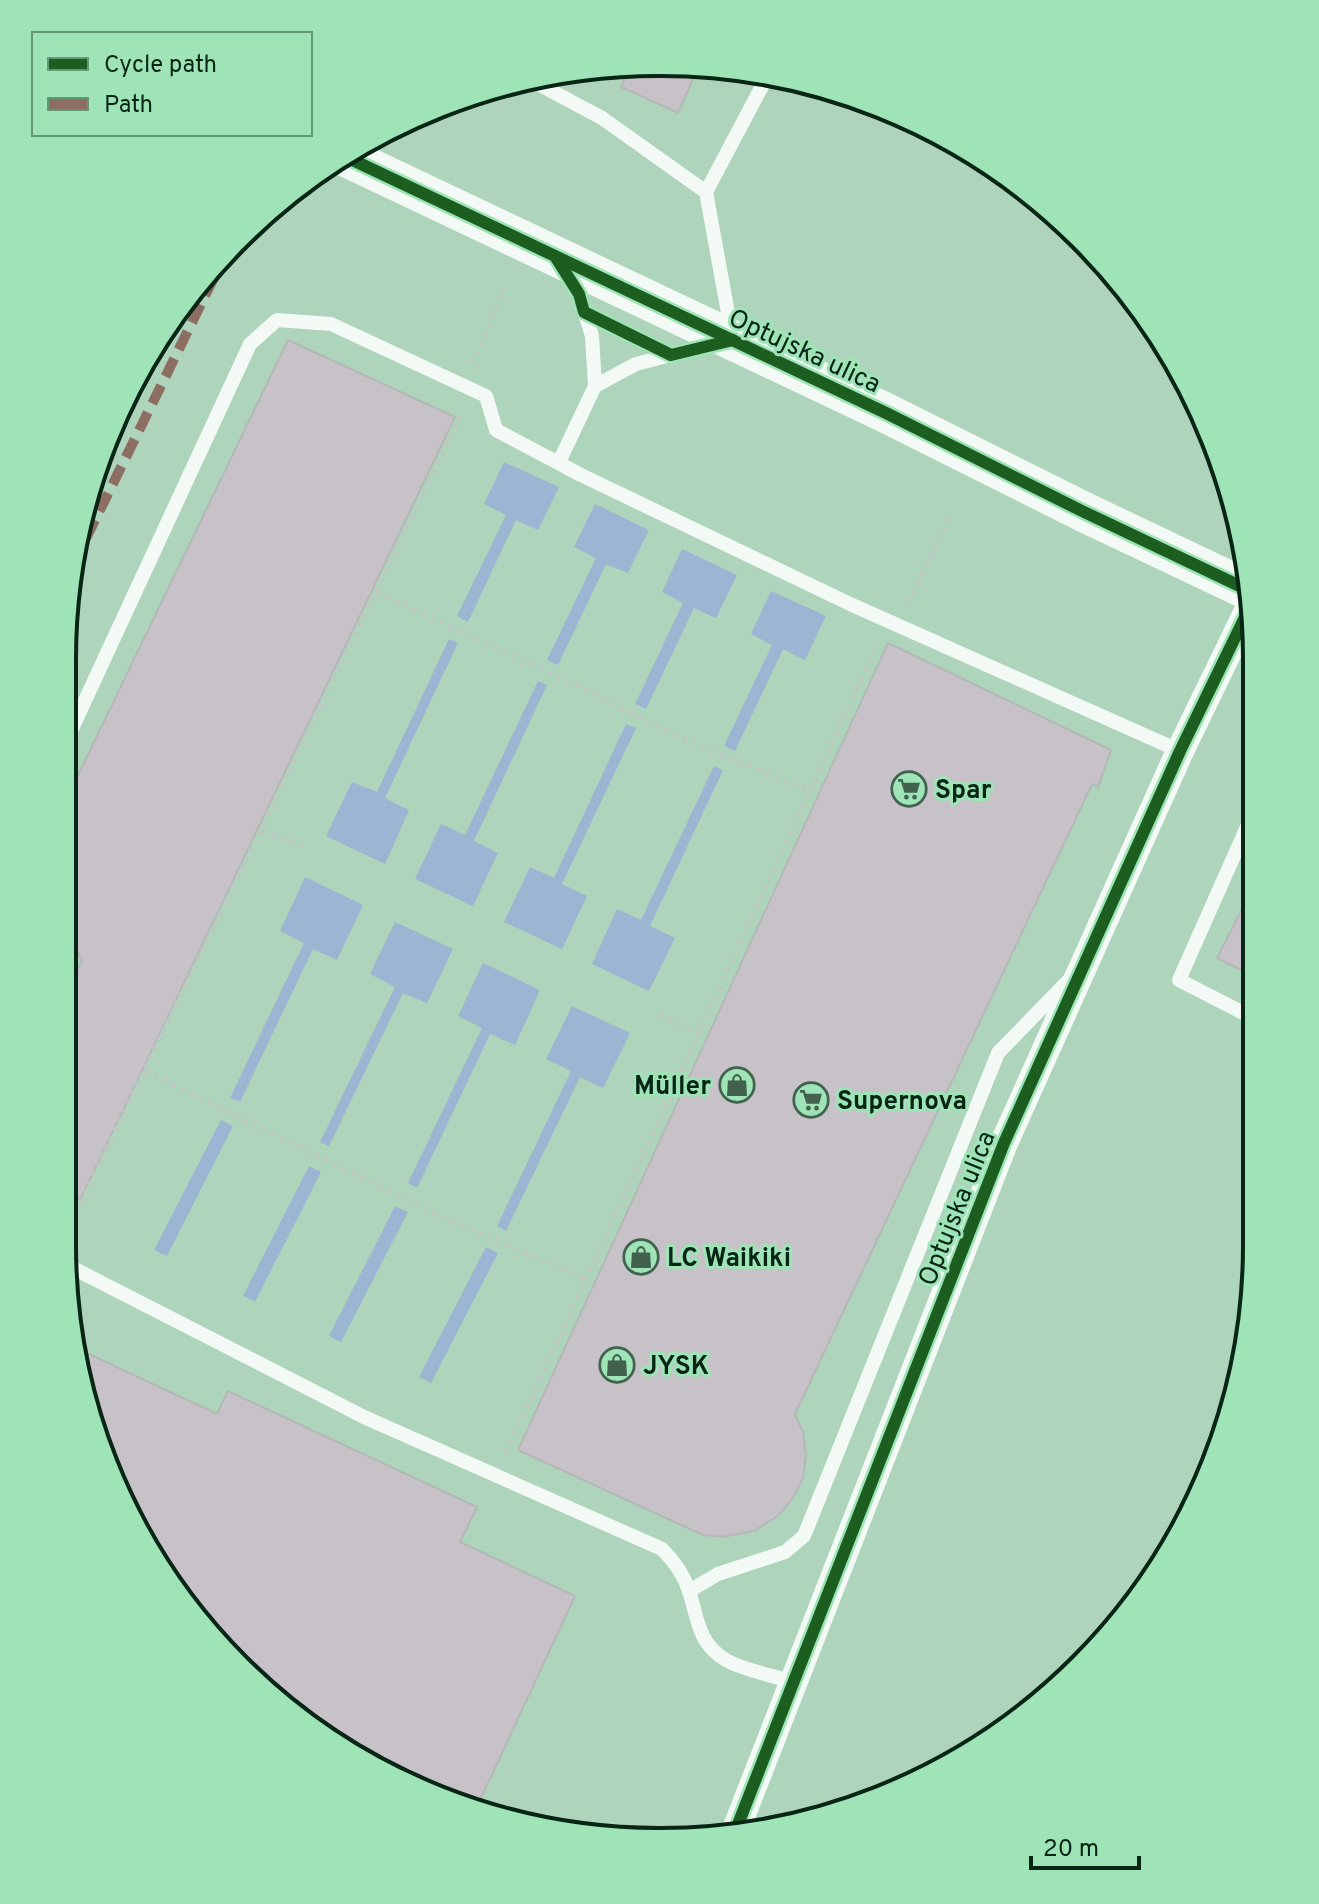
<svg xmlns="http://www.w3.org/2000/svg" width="1319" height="1904" font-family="Overpass,sans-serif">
	<rect width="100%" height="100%" fill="#aed4bb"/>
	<g fill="#9cb5d3">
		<polygon points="504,462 559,487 538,530 516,520 468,622 457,616 506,515 484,504"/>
		<polygon points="595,504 649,530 628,573 606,564 558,665 547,660 596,558 574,547"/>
		<polygon points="682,549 737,575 716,618 694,608 646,709 635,704 683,603 662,592"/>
		<polygon points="771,591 826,616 805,660 783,649 735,751 724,746 772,645 751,634"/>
		<polygon points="449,639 458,643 385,798 409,810 385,864 326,836 352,782 377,792"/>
		<polygon points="538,681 547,685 474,841 498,853 473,906 415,879 441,824 465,835"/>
		<polygon points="626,724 636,728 562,884 587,896 562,949 504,922 530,867 554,878"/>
		<polygon points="714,766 723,770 650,926 675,938 649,991 592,964 617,909 641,920"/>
		<polygon points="305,877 363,905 337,960 313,949 240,1102 230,1098 304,943 280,931"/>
		<polygon points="395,922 453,949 427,1003 403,993 329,1146 320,1142 395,987 370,974"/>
		<polygon points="483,963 540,990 515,1045 490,1034 417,1188 408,1183 482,1028 458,1016"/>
		<polygon points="572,1006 630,1033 603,1088 580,1077 506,1231 497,1226 571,1071 546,1059"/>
		<polygon points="221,1120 233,1126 167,1256 154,1250"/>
		<polygon points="309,1166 321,1172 255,1302 243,1296"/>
		<polygon points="395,1206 408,1212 341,1342 329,1336"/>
		<polygon points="486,1247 498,1253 431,1383 419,1377"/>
	</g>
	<g fill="#c6c2c8" stroke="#b4b9b7" stroke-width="2">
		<polygon points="660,62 699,66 678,113 621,87 631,65"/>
		<polygon points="288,340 455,417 80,1200 63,1191 66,992 82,961 67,928 69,794"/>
		<polygon points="888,643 1111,750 1098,787 1092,784 795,1414 803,1432 806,1455 803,1478 793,1498 778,1516 754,1531 722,1537 703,1535 518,1450"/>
		<polygon points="1251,891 1253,976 1217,958"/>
		<polygon points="76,1348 217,1414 228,1391 477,1507 460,1542 575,1596 476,1809 430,1796 266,1694 162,1576 82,1400"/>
	</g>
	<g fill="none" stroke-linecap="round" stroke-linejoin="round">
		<g stroke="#bcc8c1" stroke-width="5" stroke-dasharray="4 6" stroke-linecap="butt">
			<polyline points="473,364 504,287"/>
			<polyline points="376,592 591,692 681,738 810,791"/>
			<polyline points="909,603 951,513"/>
			<polyline points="262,830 303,847"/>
			<polyline points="659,1015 699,1033"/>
			<polyline points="145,1071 455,1223 587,1279"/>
			<polyline points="63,1239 459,420 460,412"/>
			<polyline points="506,1453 877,644"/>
		</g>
		<g stroke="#f3f9f5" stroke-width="14">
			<polyline points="527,78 602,118 706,192 732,335"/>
			<polyline points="706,192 769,73"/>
			<polyline points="595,386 636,364 682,352 718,345"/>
			<polyline points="559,462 595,386 592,336 579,294 565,272"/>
			<polyline points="70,733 250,344 277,320 331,324 486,396 496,430 581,475 850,604 1180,751"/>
			<polyline points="1250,820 1179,980 1253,1018"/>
			<path d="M 65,1264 L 364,1417 L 662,1549 C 674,1561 684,1575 689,1591 C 698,1619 698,1644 726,1660 C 745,1671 772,1675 793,1682"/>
			<polyline points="689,1591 718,1574 785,1552 804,1536 998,1053 1067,982"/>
		</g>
		<polyline stroke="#f3f9f5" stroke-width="28" points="735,1832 1004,1143 1180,751 1247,613"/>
		<polyline stroke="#f3f9f5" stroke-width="40" points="342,155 886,413 1084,512 1246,589"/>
		<polyline stroke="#8d6e63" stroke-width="10" stroke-dasharray="20 10" stroke-linecap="butt" points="73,565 229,247"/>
		<defs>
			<g id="cycleway">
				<polyline points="342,155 886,413 1084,512 1246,589"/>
				<polyline points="555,256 579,294 584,312 671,355 733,340"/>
				<polyline points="735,1832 1004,1143 1180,751 1247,613"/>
			</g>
		</defs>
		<use href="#cycleway" stroke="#9ee4b6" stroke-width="17"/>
		<use href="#cycleway" stroke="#1b5e20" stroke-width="12"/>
	</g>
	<defs>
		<symbol id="supermarket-ring" viewBox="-11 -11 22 22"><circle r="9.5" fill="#9ee4b6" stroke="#42624f" stroke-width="1.5"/><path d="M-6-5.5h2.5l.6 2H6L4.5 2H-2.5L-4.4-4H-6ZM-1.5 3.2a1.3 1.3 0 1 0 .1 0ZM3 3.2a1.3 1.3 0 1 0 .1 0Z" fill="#42624f"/></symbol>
		<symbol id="shop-ring" viewBox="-11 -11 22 22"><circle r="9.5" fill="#9ee4b6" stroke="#42624f" stroke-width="1.5"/><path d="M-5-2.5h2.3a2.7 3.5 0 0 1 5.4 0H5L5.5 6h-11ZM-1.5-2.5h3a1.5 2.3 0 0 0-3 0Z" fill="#42624f"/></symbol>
	</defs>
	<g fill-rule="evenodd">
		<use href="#supermarket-ring" x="889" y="769" width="40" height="40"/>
		<use href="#shop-ring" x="717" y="1065" width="40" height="40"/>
		<use href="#supermarket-ring" x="791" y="1080" width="40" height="40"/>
		<use href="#shop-ring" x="621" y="1237" width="40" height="40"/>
		<use href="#shop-ring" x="597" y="1345" width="40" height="40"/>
	</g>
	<g text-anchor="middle" stroke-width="6" stroke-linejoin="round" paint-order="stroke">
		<g font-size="26" fill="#082515" stroke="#9ee4b6">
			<text transform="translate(805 350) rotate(25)" y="9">Optujska ulica</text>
			<text transform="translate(956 1208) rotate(-68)" y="9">Optujska ulica</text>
		</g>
		<g font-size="26" font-weight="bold" fill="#082515" stroke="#9ee4b6" text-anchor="start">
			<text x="935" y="798">Spar</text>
			<text x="711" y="1094" text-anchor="end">Müller</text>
			<text x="837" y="1109">Supernova</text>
			<text x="667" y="1266">LC Waikiki</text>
			<text x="643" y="1374">JYSK</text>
		</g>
	</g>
	<path d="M0 0H1319V1904H0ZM659 76H660A583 583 0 0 1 1243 659V1245A583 583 0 0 1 660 1828H659A583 583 0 0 1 76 1245V659A583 583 0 0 1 659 76Z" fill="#9ee4b6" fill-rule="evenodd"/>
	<path fill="none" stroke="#082515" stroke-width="4" d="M659 76H660A583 583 0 0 1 1243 659V1245A583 583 0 0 1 660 1828H659A583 583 0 0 1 76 1245V659A583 583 0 0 1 659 76Z"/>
	<rect x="32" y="32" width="280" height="104" fill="#9ee4b6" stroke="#629876" stroke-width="2"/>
	<rect x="48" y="58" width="40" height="12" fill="#1b5e20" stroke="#629876" stroke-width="2"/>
	<text x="104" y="72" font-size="24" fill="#082515">Cycle path</text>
	<rect x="48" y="98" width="40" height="12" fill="#8d6e63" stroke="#629876" stroke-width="2"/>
	<text x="104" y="112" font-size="24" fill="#082515">Path</text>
	<path d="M1031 1856v12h108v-12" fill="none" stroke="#082515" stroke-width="4"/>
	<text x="1043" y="1856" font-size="24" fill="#082515" stroke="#9ee4b6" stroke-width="6" paint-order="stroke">20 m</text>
</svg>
